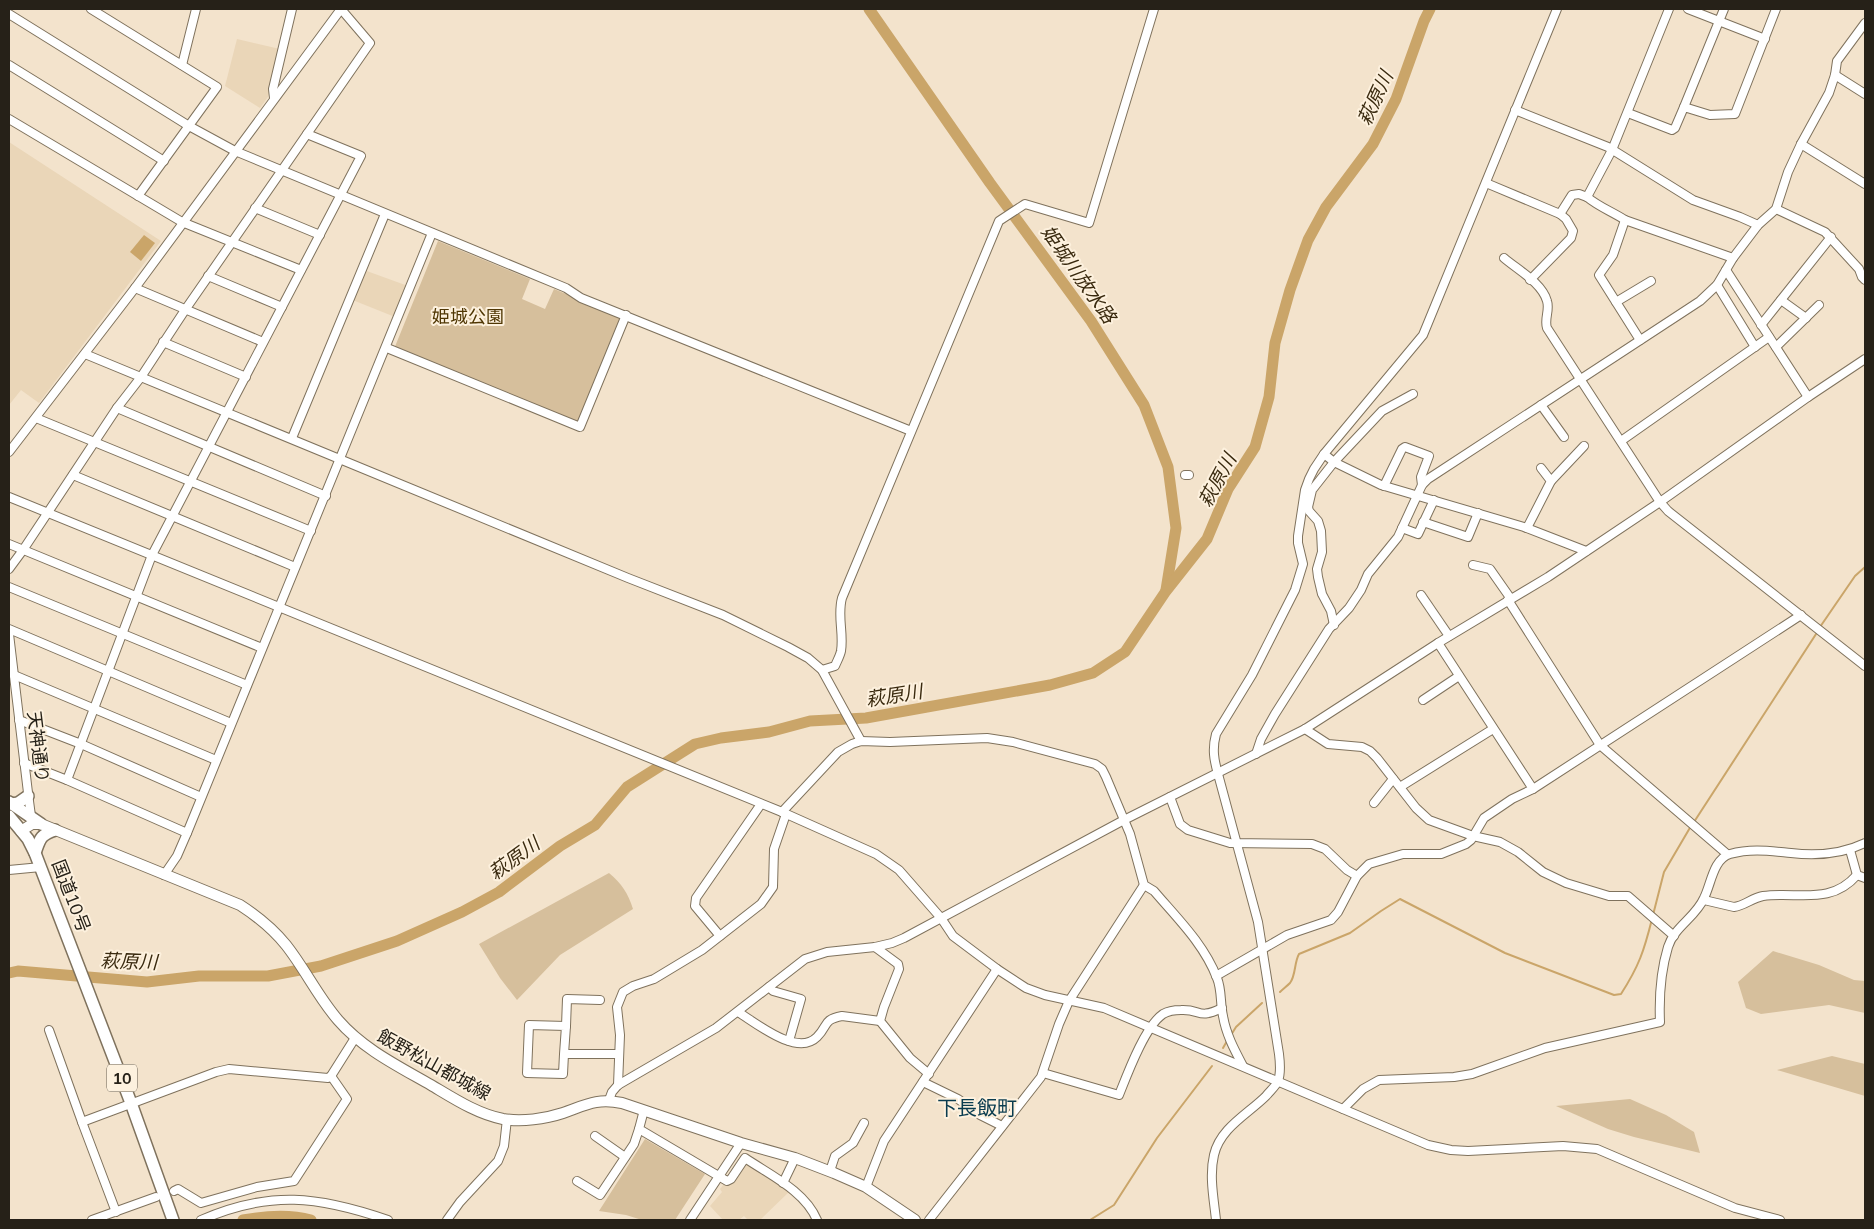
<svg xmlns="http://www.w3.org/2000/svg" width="1874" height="1229" font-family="Mulish,'Noto Sans JP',sans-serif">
	<rect width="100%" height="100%" fill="#f3e3cc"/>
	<g fill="#ead6b8">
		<polygon points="237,39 280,49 268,97 260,108 225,86"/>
		<polygon points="9,142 161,241 39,403 21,390 9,405"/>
		<polygon points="364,270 408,286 395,317 350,299"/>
		<polygon points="746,1162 790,1191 760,1220 748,1220 744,1216 739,1220 723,1220 710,1206 722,1192 720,1189 724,1184 730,1182"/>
	</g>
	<g fill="#d6bf9c">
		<polygon points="438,241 530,279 522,299 545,309 554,289 623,317 580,424 394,349"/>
		<path d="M 609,873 C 622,884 628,893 633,909 L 560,955 L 517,1000 L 500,978 L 479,944 Z"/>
		<polygon points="1773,951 1819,965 1854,980 1865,981 1865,1013 1829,1005 1761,1014 1746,1008 1738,982"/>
		<polygon points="1832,1056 1865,1064 1865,1096 1777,1070"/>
		<polygon points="1630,1099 1666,1115 1694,1132 1700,1153 1634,1137 1608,1129 1556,1106"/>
		<polygon points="645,1139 705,1174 675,1220 642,1220 626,1215 599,1211"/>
	</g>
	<polygon fill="#caa569" points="144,235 155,243 141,261 130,252"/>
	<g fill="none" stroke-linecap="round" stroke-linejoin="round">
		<g stroke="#caa569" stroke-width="2">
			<polyline points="1820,627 1855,576 1865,567"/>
			<polyline points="1694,822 1818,631"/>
			<polyline points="1653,915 1664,872 1691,826"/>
			<path d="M 1280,992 C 1283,989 1287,986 1290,983 C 1296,975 1294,963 1299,954 L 1350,933 L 1381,911 L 1400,899 L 1505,953 L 1614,995 L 1621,994 C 1639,966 1644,951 1652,919"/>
			<polyline points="1231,1035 1236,1027 1262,1003"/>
			<polyline points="1223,1048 1227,1041"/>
			<polyline points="1090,1220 1114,1205 1157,1138 1212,1066"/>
		</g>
		<g stroke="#caa569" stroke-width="11">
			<polyline points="869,9 990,183 1091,321 1144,405 1168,467 1176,528 1166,590"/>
			<polyline points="9,973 18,971 147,982 199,976 268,976 321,966 397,941 462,912 499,892 560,846 595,825 627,787 695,744 721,738 769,732 810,721 866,718 1050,685 1093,673 1125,652 1166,591 1207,539 1228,489 1255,447 1269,397 1275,343 1290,290 1308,240 1326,207 1373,144 1396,99 1424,21 1430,9"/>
			<path d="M 243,1220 C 265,1216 289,1214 311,1220"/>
		</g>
		<defs>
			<g id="minor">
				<polyline points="91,9 217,87 138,196"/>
				<polyline points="1688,9 1765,39"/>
				<polyline points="9,14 189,126 235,151 566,288 581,298 911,431"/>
				<polyline points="9,65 164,161"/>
				<polyline points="182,65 196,9"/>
				<polyline points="1835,75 1865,94"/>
				<polyline points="274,98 273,89 292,9"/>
				<polyline points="1684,107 1724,9"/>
				<polyline points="1515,110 1608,147 1693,200 1740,217 1758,225"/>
				<polyline points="1628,113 1672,130 1675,128 1684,107 1710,115 1735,114 1776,9"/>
				<polyline points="9,119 182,222 301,270"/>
				<polyline points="1801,144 1865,184"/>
				<polyline points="1486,183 1560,214 1572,195 1579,194 1587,197 1612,150 1669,9"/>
				<path d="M 1587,197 C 1599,207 1613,212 1625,220 L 1733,258"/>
				<polyline points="255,208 320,235"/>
				<polyline points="1776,209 1825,232 1859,269 1862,277 1865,280"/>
				<polyline points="1625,220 1613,255 1599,275 1640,340"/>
				<path d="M 1504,258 C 1518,270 1542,283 1547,301 C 1550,310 1544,319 1547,328 L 1660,502 L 1668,511 L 1865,666"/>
				<polyline points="1726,270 1808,397"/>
				<polyline points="208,276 282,307"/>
				<polyline points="1530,280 1571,238 1573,231 1566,219 1560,214"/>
				<polyline points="1717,285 1755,347"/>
				<polyline points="135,288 263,342"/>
				<polyline points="1781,300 1806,318"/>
				<polyline points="1616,302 1651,281"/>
				<polyline points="1761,325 1831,237"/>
				<polyline points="163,342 246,377"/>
				<polyline points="1776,347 1819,305"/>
				<polyline points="387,348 580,427 626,315"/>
				<polyline points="85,354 628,578 723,615 788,647 808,658 822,670 861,741"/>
				<polyline points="1541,405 1564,437"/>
				<polyline points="117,408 326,496"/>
				<polyline points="36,418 311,531"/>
				<polyline points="292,438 385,214"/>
				<polyline points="1621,441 1769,337"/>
				<polyline points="9,452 135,288 341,9"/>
				<polyline points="1324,454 1334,462 1381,485 1524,527 1586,551"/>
				<polyline points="73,475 295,567"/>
				<polyline points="1185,475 1189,475"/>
				<polyline points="1551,481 1584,446"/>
				<polyline points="1384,486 1402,449 1405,447 1429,456 1421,477 1422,485"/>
				<polyline points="9,497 782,812 876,854 899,870 941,918 953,936 997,969 1026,988 1045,995 1104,1008 1428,1145 1451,1150 1468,1151 1563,1146 1597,1149 1735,1208 1780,1220"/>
				<polyline points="1423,522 1468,537 1478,513"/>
				<polyline points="1402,528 1418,534 1434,500"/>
				<polyline points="1527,528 1551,481 1541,468"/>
				<polyline points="9,544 262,648"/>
				<polyline points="1473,565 1490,569 1511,599"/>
				<polyline points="9,569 23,550 117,408 141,377 185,310 370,43 341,9"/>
				<polyline points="9,587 247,685"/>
				<polyline points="1421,595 1449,636"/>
				<polyline points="1508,600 1600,745 1727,854"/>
				<polyline points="1334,625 1331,611 1322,594 1318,577 1317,569 1322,552 1321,531 1318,521 1309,511 1308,507 1312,490 1334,462 1382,411 1413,394"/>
				<polyline points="9,629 231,723"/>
				<polyline points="9,634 29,801 31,816 30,818"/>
				<polyline points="1438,643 1533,789"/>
				<path d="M 822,670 L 835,666 C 837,661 840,656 841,651 C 844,633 837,616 842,598 L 999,221 L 1025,204 L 1089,223 L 1154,9"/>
				<polyline points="14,675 216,760"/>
				<polyline points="1423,700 1459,676"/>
				<polyline points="19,720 81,744 201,797"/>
				<polyline points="1305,729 1328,744 1362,747 1370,751 1377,758 1416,808 1429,820 1473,836 1500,842 1518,852 1543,872 1566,883 1609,896 1628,896 1674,936"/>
				<polyline points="1256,754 1261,739 1275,714 1329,629 1349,608 1361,590 1368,574 1398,537 1422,485 1428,479 1700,301 1717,285 1733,258 1758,225 1776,209 1788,172 1801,144 1829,93 1835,75 1837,61 1865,23"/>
				<polyline points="24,763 67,780 187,833"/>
				<polyline points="67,780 152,555 361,156 307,134"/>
				<polyline points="1400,787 1493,729"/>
				<polyline points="1170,797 1180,824 1188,830 1230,843 1312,844 1325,849 1347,870 1357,876"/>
				<polyline points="1374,803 1393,779"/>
				<path d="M 782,812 L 838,752 L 852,744 L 861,741 L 890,742 L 987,738 L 1013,742 L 1095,764 L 1102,769 L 1106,777 L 1130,834 L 1144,885 L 1154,891 C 1177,918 1204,944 1217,978 C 1222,990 1220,1003 1223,1016 C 1226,1034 1234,1049 1243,1066"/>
				<polyline points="1850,850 1857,875 1865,878"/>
				<polyline points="9,870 41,867"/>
				<polyline points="164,875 177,856 187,833 432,233"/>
				<path d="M 1704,900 L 1734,907 C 1744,906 1752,898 1763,896 C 1797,891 1830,906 1857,875"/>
				<polyline points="720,936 695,906 696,898 761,804"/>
				<polyline points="875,947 898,964 899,969 884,1007 880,1021 910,1058 929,1074"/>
				<polyline points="1216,976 1287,935 1331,920 1338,912 1357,876 1369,864 1403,854 1441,854 1466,844 1471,840 1484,818 1512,799 1533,789 1801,615"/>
				<polyline points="769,987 773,991 801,999 789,1041"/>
				<path d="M 738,1012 C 756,1023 797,1057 817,1037 C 829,1025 822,1020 842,1016 L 880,1021"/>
				<polyline points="566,1026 567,999 600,1000"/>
				<polyline points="49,1030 82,1122 216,1072 229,1069 328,1078 331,1076 355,1038"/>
				<polyline points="564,1054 566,1026 529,1025 527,1073 563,1074 564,1054 619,1054"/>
				<path d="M 1043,1073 L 1119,1095 C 1127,1075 1145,1026 1163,1014 C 1168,1011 1175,1010 1181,1010 C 1202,1009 1197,1020 1222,1008"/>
				<polyline points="923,1082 958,1099 980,1115 1002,1126"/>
				<polyline points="618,1085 620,1035 617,1007 623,992 633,986 654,979 702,950 761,904 773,887 774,849 786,814"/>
				<polyline points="609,1100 612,1092 618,1085 716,1028 805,959 827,952 875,947 892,943 904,938 1124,820 1305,729 1438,643 1548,577 1660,502 1808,397 1865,359"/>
				<path d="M 1343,1109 L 1363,1089 L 1379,1080 L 1454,1077 L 1472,1074 L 1545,1048 L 1660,1022 C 1659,998 1661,970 1668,947 C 1674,927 1696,917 1704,898 C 1711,885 1713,859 1730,854 C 1751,848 1770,851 1791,853 C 1816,856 1842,854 1865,843"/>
				<path d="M 644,1110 L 639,1129 L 727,1181 L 731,1179 L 745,1158 C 770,1175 805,1191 817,1220"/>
				<polyline points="82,1122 116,1212"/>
				<polyline points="595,1136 625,1157"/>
				<polyline points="830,1171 835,1156 853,1143 864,1123"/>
				<polyline points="577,1181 600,1195 634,1144 639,1129"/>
				<polyline points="783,1183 795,1158"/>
				<polyline points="866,1187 884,1141 997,969"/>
				<polyline points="174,1191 178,1189 201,1203 257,1187 294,1181 347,1099 331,1076"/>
				<polyline points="92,1220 156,1197"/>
				<path d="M 201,1220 C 270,1190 318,1196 388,1220"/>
				<polyline points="447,1220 460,1202 498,1161 504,1146 507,1119"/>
				<polyline points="690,1220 741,1143"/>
				<polyline points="929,1220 1041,1077 1059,1024 1069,1001 1144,885"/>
				<path d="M 1216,1220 C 1214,1200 1209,1176 1214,1155 C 1220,1128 1248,1114 1266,1096 C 1270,1091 1276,1086 1278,1081 C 1281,1073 1280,1062 1279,1054 L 1258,922 L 1218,774 C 1214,760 1212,749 1216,734 L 1252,675 L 1295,590 L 1303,564 L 1298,543 L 1298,536 L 1305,490 L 1309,479 L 1314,469 L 1324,454 L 1423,335 L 1557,9"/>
			</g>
			<path id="major" d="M 21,831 L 32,824 L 41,824 L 240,905 C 257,916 273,929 286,945 C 305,969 318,997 338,1020 C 363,1049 398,1066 431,1085 C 453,1098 477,1114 503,1119 C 522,1122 545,1119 563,1113 C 586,1105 596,1098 622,1103 L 741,1143 L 795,1158 L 834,1173 L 866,1187 L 915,1220"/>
			<g id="highway">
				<polyline points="9,802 41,824"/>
				<polyline points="12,804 18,803 28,796"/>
				<polyline points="9,816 28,839 35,853 131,1103 173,1220"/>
				<path d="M 35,853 C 40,839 40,835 55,830"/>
			</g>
		</defs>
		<use href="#minor" stroke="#7f725d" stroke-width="10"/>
		<use href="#major" stroke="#7f725d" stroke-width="12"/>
		<use href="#highway" stroke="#7f725d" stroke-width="14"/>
		<use href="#minor" stroke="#fff" stroke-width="8"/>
		<use href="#major" stroke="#fff" stroke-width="10"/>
		<use href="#highway" stroke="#fff" stroke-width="11"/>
	</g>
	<g text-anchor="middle" stroke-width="4" stroke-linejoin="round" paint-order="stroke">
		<rect fill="#fdf1de" stroke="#665f53" stroke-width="1" x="107" y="1064.5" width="30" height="27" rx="4"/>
		<g font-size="16" font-weight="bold" fill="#262118">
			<text x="122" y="1084">10</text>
		</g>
		<g font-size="18" fill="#4f3603" stroke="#fdf1de">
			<text x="468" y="323">姫城公園</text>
		</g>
		<g font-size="18" fill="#262118" stroke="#fdf1de">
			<text transform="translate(38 747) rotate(83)" y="6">天神通り</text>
			<text transform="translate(71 896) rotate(69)" y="6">国道10号</text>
			<text transform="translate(434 1065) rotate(29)" y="6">飯野松山都城線</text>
		</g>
		<g font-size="19" font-style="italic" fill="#3a2a0f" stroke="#fdf1de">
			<text transform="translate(1375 98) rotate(-65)" y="7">萩原川</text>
			<text transform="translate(1079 274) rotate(55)" y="7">姫城川放水路</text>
			<text transform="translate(1217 480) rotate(-62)" y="7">萩原川</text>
			<text transform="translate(894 695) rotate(-9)" y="7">萩原川</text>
			<text transform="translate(514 858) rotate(-36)" y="7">萩原川</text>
			<text transform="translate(129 961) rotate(2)" y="7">萩原川</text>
		</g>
		<g font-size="20" fill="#0a3c4f" stroke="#fdf1de">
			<text x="977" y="1115">下長飯町</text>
		</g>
	</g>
	<rect width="1874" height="1229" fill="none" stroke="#262118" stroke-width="20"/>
</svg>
